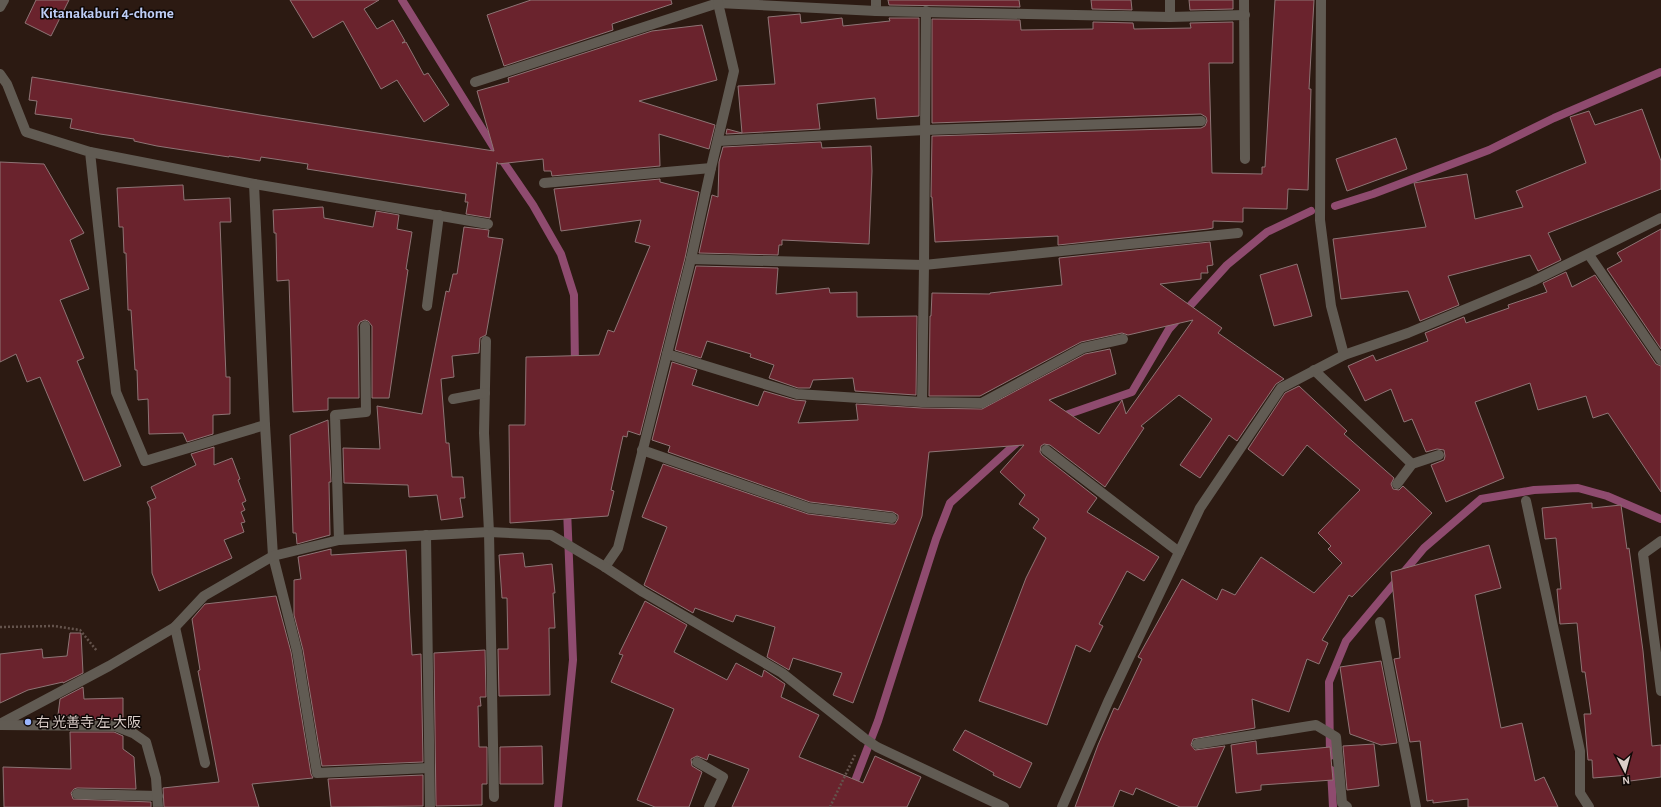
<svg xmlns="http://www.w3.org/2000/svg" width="1661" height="807" font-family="'Alegreya Sans','Noto Sans JP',sans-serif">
	<rect width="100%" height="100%" fill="#2c1a12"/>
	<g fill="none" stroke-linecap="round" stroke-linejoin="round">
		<g stroke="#8f4b6f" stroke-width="8">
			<polyline points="402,0 496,151 533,205 561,254 574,295 575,366"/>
			<polyline points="1335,206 1373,194 1489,150 1554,118 1661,72"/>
			<polyline points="1060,417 1132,392 1169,329 1227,265 1267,232 1311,211"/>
			<polyline points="1330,756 1329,682 1346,641 1424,548 1481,499 1534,490 1578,488 1607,496 1661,519"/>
			<polyline points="1331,770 1333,807"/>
			<polyline points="558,807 573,660 567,509"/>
			<polyline points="845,807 878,721 936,539 950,503 1021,439"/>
		</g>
	</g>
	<g fill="#6a232d" stroke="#8e7475">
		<polygon points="36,0 69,0 51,36 25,23"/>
		<polygon points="290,0 379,0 364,9 377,29 393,20 405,41 402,43 406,42 424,75 428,73 449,105 424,122 397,80 381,89 343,21 313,38"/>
		<polygon points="531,0 671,0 672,4 612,24 613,30 504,66 487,15"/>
		<polygon points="888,0 1019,0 1020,7 889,5"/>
		<polygon points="1091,0 1131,0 1132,10 1092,9"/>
		<polygon points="1189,0 1233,0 1233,9 1190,10"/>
		<polygon points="1275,0 1314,0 1309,89 1311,89 1308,190 1288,189 1287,209 1243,208 1243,222 1213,221 1213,228 1208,229 1058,245 1058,236 935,242 932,197 931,197 932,136 1201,128 1205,126 1207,121 1206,117 1201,114 932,123 932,19 1020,20 1021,30 1093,29 1093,22 1133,23 1134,29 1191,28 1190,23 1233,22 1233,63 1209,63 1212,173 1262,174 1262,167 1265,167"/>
		<polygon points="800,14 801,23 842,18 843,26 890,21 889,18 919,18 919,116 877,119 875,98 817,104 820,129 726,134 727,129 742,133 738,86 775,84 768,17"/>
		<polygon points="702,25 717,80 639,101 715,125 709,149 659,134 660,166 552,176 551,171 544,171 543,159 498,164 497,162 490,218 466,214 468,202 465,202 466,194 307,169 308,164 261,157 260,161 229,156 229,157 157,146 134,141 134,139 100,134 70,128 72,119 35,114 37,101 29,100 32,77 260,115 494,151 477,91 509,82 508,78 652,31"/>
		<polygon points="1642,109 1661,161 1661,189 1548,233 1561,260 1538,271 1530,255 1448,276 1459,305 1420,321 1408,291 1341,299 1333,239 1426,227 1414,183 1467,174 1475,219 1523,207 1516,191 1586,163 1570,117 1589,111 1595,125"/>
		<polygon points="1396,138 1407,169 1347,191 1336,159"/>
		<polygon points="821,142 822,148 871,146 872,171 869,244 782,240 782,245 779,245 778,255 699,253 712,195 718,197 719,162 723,147"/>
		<polygon points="0,162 44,164 84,233 70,240 89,289 60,300 84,358 77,361 121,466 84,481 40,377 27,382 16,354 0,362"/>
		<polygon points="660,179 660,182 699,192 685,258 640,435 628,431 627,437 623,436 611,490 614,491 608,516 510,523 509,425 525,425 526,357 599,355 608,330 614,332 650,246 635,242 641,220 561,231 554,189"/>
		<polygon points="183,185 184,200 230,198 231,222 220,222 226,377 230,377 230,414 213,415 213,434 187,442 183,433 149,434 148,399 138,400 137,370 135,370 131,310 128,310 126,253 124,253 123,227 119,227 117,188"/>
		<polygon points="323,207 324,218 373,227 376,211 399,215 397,229 412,232 406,269 408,270 389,398 372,398 372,326 368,321 365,320 360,322 358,326 359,398 328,398 328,410 293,412 289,280 277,281 276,233 274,233 273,210"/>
		<polygon points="464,227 489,230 488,237 503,239 486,335 480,338 479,353 452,356 454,377 441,379 446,443 449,443 452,477 463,477 465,498 460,498 463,517 441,520 437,495 409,497 408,485 344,483 343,448 380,449 377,406 422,414 446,291 449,292 453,274 457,274"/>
		<polygon points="1661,229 1661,349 1607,269 1622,261 1617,253"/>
		<polygon points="1210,242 1213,265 1207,266 1208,273 1201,273 1201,279 1160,284 1222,328 1218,333 1284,379 1276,384 1237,441 1229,435 1200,478 1180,465 1212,419 1179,395 1141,426 1144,428 1105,487 1050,445 1044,444 1041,446 1040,452 1042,455 1097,498 1087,512 1159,557 1144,581 1127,571 1099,624 1103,626 1090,652 1076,645 1047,725 979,701 1026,578 1046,538 1033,528 1039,519 1019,504 1025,495 1000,472 1024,445 929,452 922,516 853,703 833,695 842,673 793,658 789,670 767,657 775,627 736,615 733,622 695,608 693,613 644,585 667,527 642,517 663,464 808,514 891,524 895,524 898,519 898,515 893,512 810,502 668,452 670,446 652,440 672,362 697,370 692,385 758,406 764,391 795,400 806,401 798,423 858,420 856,404 922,408 982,409 1085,354 1110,349 1116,374 1049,400 1099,434 1122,400 1126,414 1193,320 1128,335 1122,333 1081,342 980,396 929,396 930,316 931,316 932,293 990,294 990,293 1062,285 1059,258"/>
		<polygon points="1297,264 1312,316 1274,326 1260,275"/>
		<polygon points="696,266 778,268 776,294 829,288 830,293 857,292 857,317 917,316 916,395 855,391 853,378 813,380 810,388 798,388 769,378 774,365 750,357 751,354 707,341 701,358 675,350"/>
		<polygon points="1566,272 1572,287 1595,275 1656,364 1661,366 1661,492 1608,413 1593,418 1586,396 1538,410 1530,383 1475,402 1504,478 1446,502 1431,465 1444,460 1445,456 1444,450 1437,449 1426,452 1412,419 1404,422 1391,389 1365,401 1348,366 1373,355 1376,361 1428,341 1425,333 1464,317 1466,323 1509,308 1508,305 1547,292 1543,283"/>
		<polygon points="1299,386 1347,431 1344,434 1394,478 1391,484 1393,489 1399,490 1403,486 1432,513 1352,597 1349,595 1322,640 1328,643 1319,664 1307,659 1289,712 1252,699 1255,728 1193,739 1191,745 1195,750 1225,746 1197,807 1180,807 1136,788 1133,795 1120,790 1113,807 1075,807 1098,745 1114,708 1118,710 1142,659 1138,657 1182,579 1217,600 1222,589 1235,595 1261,557 1314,593 1342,563 1328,549 1331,546 1318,533 1360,490 1307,445 1283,476 1248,449 1285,393"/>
		<polygon points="328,420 331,482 329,482 330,535 297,544 296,533 293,533 290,435"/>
		<polygon points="214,447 214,465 232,458 240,479 238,480 246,501 242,503 245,510 241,512 245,522 241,523 244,532 224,540 232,558 159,591 152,573 150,508 147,502 156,498 151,487 196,465 191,454"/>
		<polygon points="1592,503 1592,508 1621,505 1627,549 1629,548 1643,651 1652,746 1661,745 1661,777 1630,781 1629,775 1593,778 1592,760 1588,760 1584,714 1591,714 1585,672 1582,672 1577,623 1560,624 1557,589 1561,589 1556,538 1545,539 1542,508"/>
		<polygon points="1489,545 1501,588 1475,595 1501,728 1522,723 1535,781 1544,777 1558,807 1468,807 1468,799 1433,803 1433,800 1427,801 1420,741 1410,742 1394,659 1400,658 1391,572"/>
		<polygon points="331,549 331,555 406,550 412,655 421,654 423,762 322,766 303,650 294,615 294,580 301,579 298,557"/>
		<polygon points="523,553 525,567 552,564 555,593 553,593 555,628 549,628 550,695 499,696 498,649 508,649 507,598 502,598 499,555"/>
		<polygon points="276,596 291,652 311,774 313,778 252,784 259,807 164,807 163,788 219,782 198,671 200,670 192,619 205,604"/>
		<polygon points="645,601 687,625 674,652 727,680 736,663 762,677 764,670 785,684 781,697 819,715 799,757 863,783 875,756 921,777 907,807 732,807 749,769 709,754 707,760 697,756 691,759 692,766 702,772 689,807 655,807 637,800 674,709 611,682 623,655 619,654"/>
		<polygon points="70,633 81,633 83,673 63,683 63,682 28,690 0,703 0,654 42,649 43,658 67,656"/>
		<polygon points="485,650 486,697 480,697 481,706 478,706 479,747 487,747 487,784 482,784 482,805 436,806 434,653"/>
		<polygon points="1381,661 1397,743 1381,745 1350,734 1340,667"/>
		<polygon points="83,687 84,699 123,698 123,722 115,720 70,719 70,716 58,715 60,699"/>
		<polygon points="965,730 1032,763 1020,788 993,775 994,773 953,750"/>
		<polygon points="70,732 114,732 123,736 123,749 134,757 136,789 77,788 74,789 71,793 73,799 151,802 151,807 4,807 3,767 71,769"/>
		<polygon points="1256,741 1257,754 1330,747 1333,780 1261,785 1261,790 1236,793 1231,745"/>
		<polygon points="1374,744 1379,786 1347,790 1343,746"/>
		<polygon points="542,746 543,784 500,784 500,747"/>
		<polygon points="423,775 423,806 331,807 328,779"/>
	</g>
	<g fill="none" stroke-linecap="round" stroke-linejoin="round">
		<g stroke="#64534c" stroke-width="2.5" stroke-dasharray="2 2" stroke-linecap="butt">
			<polyline points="0,627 54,626 80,630 97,651"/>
			<polyline points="830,807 855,755"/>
		</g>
		<g stroke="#615b53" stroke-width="10">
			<polyline points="1314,370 1412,464"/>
			<polyline points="1397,484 1412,464 1439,455"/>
			<polyline points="77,794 158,796"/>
		</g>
		<g stroke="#615b53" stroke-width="10">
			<polyline points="876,0 876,11"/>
			<polyline points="1170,0 1170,17"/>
			<polyline points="1244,0 1245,159"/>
			<polyline points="1321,0 1320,220 1331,306 1344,355"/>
			<polyline points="0,7 4,0"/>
			<polyline points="0,74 7,84 26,132 90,152 116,392 145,461 265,425"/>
			<polyline points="475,82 718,3 876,11 1170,17 1245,15"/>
			<polyline points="718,141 925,130 1201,121"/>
			<polyline points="90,152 254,184 265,425 273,556 297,651 317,773 429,768"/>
			<polyline points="544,183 711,168"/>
			<polyline points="254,184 488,224"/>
			<polyline points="1589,255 1661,360"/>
			<polyline points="691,259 924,265 1238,233"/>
			<polyline points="427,306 439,215"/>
			<polyline points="486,341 484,433 489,532 494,797"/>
			<polyline points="667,354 797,394 922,402 982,403 1083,348 1123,339"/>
			<polyline points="453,399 485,393"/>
			<polyline points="922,402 924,265 926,11"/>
			<polyline points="642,450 809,508 892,518"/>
			<polyline points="1046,450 1179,552"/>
			<polyline points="1526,501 1580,751 1580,793 1589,807"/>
			<polyline points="426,535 430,807"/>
			<polyline points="339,540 335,415 366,412 365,326"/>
			<polyline points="1661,541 1643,554 1661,691"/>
			<polyline points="605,567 618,548 691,259 711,168 734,71 718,3"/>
			<polyline points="1380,622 1416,807"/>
			<polyline points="175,627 205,763"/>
			<polyline points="0,724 109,666 175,627 204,596 273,556 339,540 489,532 551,535 563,542 605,567 643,592 782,673 864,738 877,747 1004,807"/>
			<polyline points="0,725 115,726 133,733 146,742 156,778 158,807"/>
			<polyline points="1197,744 1316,725 1336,737 1342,803 1347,807"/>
			<polyline points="697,762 723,777 709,807"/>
			<polyline points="1062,807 1108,702 1200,508 1281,388 1344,355 1408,333 1533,281 1661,218"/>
		</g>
	</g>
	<circle fill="#9ab5fd" stroke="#0e0705" stroke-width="1.5" cx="28" cy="722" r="4"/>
	<g text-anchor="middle" stroke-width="3" stroke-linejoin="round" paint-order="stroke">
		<g font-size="14" fill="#dbcec9" stroke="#0e0705" text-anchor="start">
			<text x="36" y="727">右 光善寺 左 大阪</text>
		</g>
		<g font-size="15" font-weight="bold" fill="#bdcdf6" stroke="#0e0705">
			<text x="107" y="18">Kitanakaburi 4-chome</text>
		</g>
	</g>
	<g transform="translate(1625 771) rotate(174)" stroke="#0e0705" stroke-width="3" paint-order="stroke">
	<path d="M0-3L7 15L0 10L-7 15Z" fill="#dbcec9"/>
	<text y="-6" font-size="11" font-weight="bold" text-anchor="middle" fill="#dbcec9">N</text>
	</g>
</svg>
